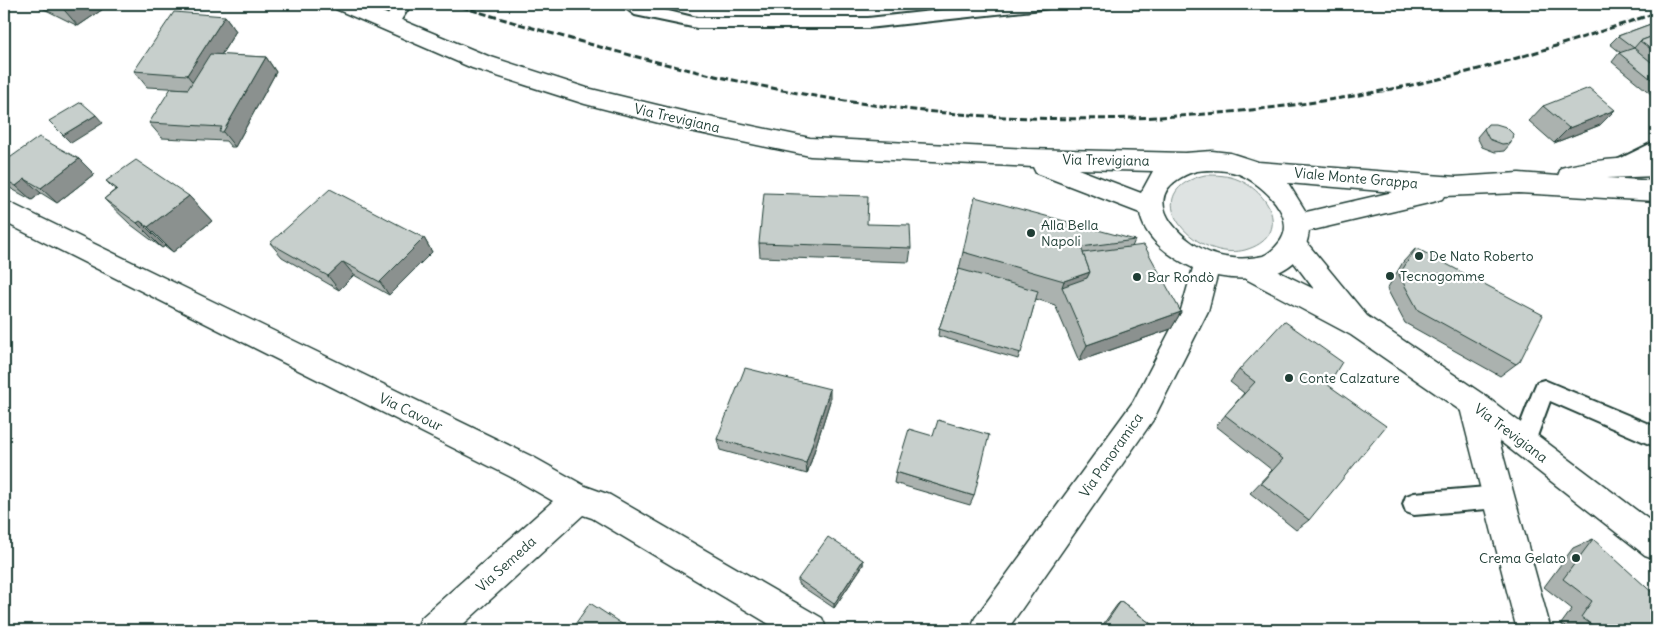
<svg xmlns="http://www.w3.org/2000/svg" width="1660" height="634" font-family="Delius,sans-serif">
	<rect width="100%" height="100%" fill="#fff"/>
	<filter id="ink" filterUnits="userSpaceOnUse"><feTurbulence type="fractalNoise" baseFrequency=".02" numOctaves="2"/><feDisplacementMap in="SourceGraphic" scale="10" xChannelSelector="R" yChannelSelector="G"/><feConvolveMatrix kernelMatrix="1 2 1 2 8 2 1 2 1" color-interpolation-filters="sRGB"/></filter>
	<g filter="url(#ink)">
		<path fill="#dee3e2" stroke="#7e908b" d="M 1205,175 C 1216,175 1228,175 1239,180 C 1272,194 1291,237 1245,250 C 1195,263 1133,192 1205,175 Z"/>
		<g fill="none" stroke-linecap="round" stroke-linejoin="round">
			<defs>
				<g id="lane">
					<polygon points="395,4 411,4 396,28 384,28 382,24"/>
					<polygon points="620,4 640,4 697,18 868,18 996,4 1050,4 1048,8 1042,9 868,28 697,28 635,15"/>
					<path d="M 1656,141 L 1656,156 C 1644,162 1627,176 1613,172 L 1610,167 L 1613,162 Z"/>
					<polygon points="1544,380 1656,427 1656,447 1550,401 1532,450 1524,453 1516,450 1513,443 1534,389 1537,382"/>
					<polygon points="1499,486 1507,489 1510,497 1507,505 1499,508 1414,515 1406,512 1403,504 1406,496 1414,493"/>
				</g>
				<g id="street">
					<polygon points="4,200 535,458 585,486 610,495 822,618 827,630 779,630 592,518 583,515 457,630 416,630 421,618 553,501 513,478 4,222"/>
					<polygon points="1474,391 1484,395 1489,404 1551,630 1517,630 1459,404 1464,395"/>
				</g>
				<polygon id="secondary" points="1293,233 1302,237 1367,316 1484,395 1656,525 1656,559 1645,555 1464,413 1351,335 1244,278 1240,270 1244,262 1253,259 1314,289 1280,244 1284,237"/>
				<path id="primary" d="M 333,4 L 363,4 L 488,56 L 587,88 L 690,113 L 810,138 L 1027,149 L 1185,153 L 1212,151 L 1230,153 L 1258,162 L 1456,177 L 1519,173 L 1558,176 L 1561,168 C 1592,159 1624,158 1656,158 L 1656,176 L 1607,178 L 1656,181 L 1656,201 L 1519,193 L 1444,196 L 1442,199 L 1433,202 L 1309,231 C 1304,277 1253,283 1217,276 L 1208,311 L 1153,420 L 1007,630 L 970,630 L 975,618 L 1133,402 L 1181,310 L 1193,268 C 1172,258 1144,239 1140,213 L 1036,173 L 1033,167 L 810,156 L 690,131 L 585,104 L 472,68 L 336,9 ZM 1078,169 L 1153,171 L 1141,193 ZM 1212,170 C 1221,170 1230,171 1239,174 C 1261,183 1301,218 1278,244 C 1274,249 1268,254 1263,256 C 1247,260 1228,259 1213,254 C 1187,245 1140,205 1177,180 C 1189,172 1197,170 1212,170 ZM 1288,183 L 1393,192 L 1306,212 Z"/>
			</defs>
			<use href="#lane" stroke="#1f3d34" stroke-width="4"/>
			<use href="#street" stroke="#1f3d34" stroke-width="3"/>
			<use href="#secondary" stroke="#1f3d34" stroke-width="3"/>
			<use href="#primary" stroke="#1f3d34" stroke-width="3"/>
			<use href="#lane" fill="#fff" fill-rule="evenodd"/>
			<use href="#street" fill="#fff" fill-rule="evenodd"/>
			<use href="#secondary" fill="#fff" fill-rule="evenodd"/>
			<use href="#primary" fill="#fff" fill-rule="evenodd"/>
			<path stroke="#1f3d34" stroke-width="3" stroke-dasharray="7 3" stroke-linecap="butt" d="M 452,4 C 598,48 745,90 897,108 C 1066,128 1240,120 1407,86 C 1492,69 1574,40 1656,13"/>
		</g>
		<g fill="#abb2af" stroke="#1f3d34">
			<polygon points="34,4 108,4 109,5 78,26"/>
			<polygon points="225,16 236,31 221,55 266,57 276,72 235,147 231,147 226,141 162,138 149,123 188,89 147,87 134,71"/>
			<polygon points="1656,22 1656,92 1651,94 1612,62 1619,53 1621,53 1610,44 1618,36"/>
			<polygon points="1543,106 1615,110 1600,125 1554,143 1529,121"/>
			<polygon points="1488,124 1511,143 1504,151 1495,152 1482,147 1477,137"/>
			<polygon points="79,159 94,174 57,203 41,193 32,200 8,187 4,183 4,162"/>
			<polygon points="106,181 189,196 212,221 173,252 165,246 162,248 130,224 104,199 115,190"/>
			<polygon points="867,224 911,248 909,262 760,257 759,243"/>
			<polygon points="424,238 432,252 389,295 354,275 339,290 282,257 270,243"/>
			<polygon points="1135,240 1132,247 1181,312 1171,329 1079,361 1055,305 1036,299 1018,359 938,336 939,329 959,269 963,252"/>
			<polygon points="1416,248 1520,361 1500,376 1405,323 1387,289 1403,262"/>
			<polygon points="1239,370 1328,385 1309,520 1296,530 1250,493 1272,470 1216,426 1244,393 1230,382"/>
			<polygon points="830,401 807,474 720,450 717,439"/>
			<polygon points="896,472 974,496 970,505 894,483"/>
			<polygon points="1593,539 1654,630 1569,630 1561,624 1572,609 1544,587 1573,548"/>
			<polygon points="863,560 863,565 834,608 798,584 798,579"/>
			<polygon points="1121,601 1159,630 1099,630 1117,605"/>
		</g>
		<g fill="#8b918f" stroke="#1f3d34">
			<polygon points="59,4 108,4 109,5 78,26"/>
			<polygon points="225,16 236,31 199,90 187,75"/>
			<polygon points="266,57 276,72 235,147 223,132"/>
			<polygon points="1615,110 1600,125 1554,143 1569,128"/>
			<polygon points="96,115 103,123 71,143 63,135"/>
			<polygon points="79,159 94,174 57,203 41,188"/>
			<polygon points="25,179 41,193 32,200 16,186"/>
			<polygon points="189,196 212,221 173,252 148,227"/>
			<polygon points="140,221 165,246 162,248 137,223"/>
			<polygon points="424,238 432,252 389,295 380,282"/>
			<polygon points="343,262 354,275 339,290 328,276"/>
			<polygon points="1090,272 1080,295 1062,287 1064,281"/>
			<polygon points="1181,312 1171,329 1079,361 1087,345"/>
			<polygon points="830,389 830,401 807,474 806,463"/>
			<polygon points="863,560 863,565 834,608 834,604"/>
			<polygon points="625,626 628,630 622,630"/>
		</g>
		<g fill="#c7cfcc" stroke="#1f3d34">
			<polygon points="174,12 225,16 187,75 134,71"/>
			<polygon points="1656,22 1656,35 1640,41 1634,48 1618,36"/>
			<polygon points="1656,35 1656,53 1640,41"/>
			<polygon points="1634,48 1656,66 1656,83 1619,53"/>
			<polygon points="210,54 266,57 223,132 219,132 222,127 149,123 171,88 188,89"/>
			<polygon points="1589,88 1615,110 1569,128 1543,106"/>
			<polygon points="81,102 96,115 63,135 49,121"/>
			<polygon points="1488,124 1496,124 1506,127 1513,134 1511,143 1502,144 1489,139 1484,129"/>
			<polygon points="39,137 79,159 41,188 25,179 16,186 4,179 4,162"/>
			<polygon points="136,160 189,196 148,227 140,221 137,223 104,199 117,189 106,181"/>
			<polygon points="330,189 424,238 380,282 343,262 328,276 270,243"/>
			<polygon points="764,193 868,196 867,224 910,225 911,248 759,243"/>
			<polygon points="975,197 1135,240 1081,247 1090,272 1064,281 963,252"/>
			<polygon points="1144,245 1181,312 1087,345 1062,287 1087,278 1090,272 1083,253"/>
			<polygon points="1416,248 1543,315 1520,361 1516,364 1418,310 1399,275"/>
			<polygon points="959,269 1038,291 1021,353 939,329"/>
			<polygon points="1284,321 1342,362 1328,385 1386,426 1309,520 1261,483 1283,459 1225,415 1255,382 1239,370"/>
			<polygon points="745,368 830,389 806,463 717,439"/>
			<polygon points="938,420 989,435 974,496 896,472 909,429 933,436"/>
			<polygon points="828,537 863,560 834,604 798,579"/>
			<polygon points="1593,539 1656,596 1656,625 1654,630 1599,630 1581,617 1592,601 1563,579"/>
			<polygon points="1121,601 1159,630 1101,630"/>
			<polygon points="590,603 625,626 622,630 571,630"/>
			<polygon points="717,623 730,630 713,630"/>
		</g>
	</g>
	<g fill="#1f3d34" stroke="#fff" stroke-width="2">
		<circle cx="1031" cy="233" r="5"/>
		<circle cx="1419" cy="256" r="5"/>
		<circle cx="1390" cy="276" r="5"/>
		<circle cx="1137" cy="277" r="5"/>
		<circle cx="1289" cy="378" r="5"/>
		<circle cx="1576" cy="558" r="5"/>
	</g>
	<g text-anchor="middle" stroke-width="4.5" stroke-linejoin="round" paint-order="stroke">
		<g font-size="14" fill="#1f3d34" stroke="#fff">
			<text transform="translate(677 118) rotate(13)" y="5">Via Trevigiana</text>
			<text transform="translate(1106 160) rotate(1)" y="5">Via Trevigiana</text>
			<text transform="translate(1356 178) rotate(5)" y="5">Viale Monte Grappa</text>
			<text transform="translate(411 412) rotate(26)" y="5">Via Cavour</text>
			<text transform="translate(1511 433) rotate(37)" y="5">Via Trevigiana</text>
			<text transform="translate(1111 455) rotate(-55)" y="5">Via Panoramica</text>
			<text transform="translate(506 564) rotate(-42)" y="5">Via Semeda</text>
		</g>
		<g font-size="14" fill="#1f3d34" stroke="#fff" text-anchor="start">
			<text x="1041" y="230">Alla Bella<tspan x="1041" dy="16">Napoli</tspan></text>
			<text x="1429" y="261">De Nato Roberto</text>
			<text x="1400" y="281">Tecnogomme</text>
			<text x="1147" y="282">Bar Rondò</text>
			<text x="1299" y="383">Conte Calzature</text>
			<text x="1566" y="563" text-anchor="end">Crema Gelato</text>
		</g>
	</g>
	<rect width="1660" height="634" fill="none" stroke="#fff" stroke-width="20"/>
	<rect x="10" y="10" width="1640" height="614" fill="none" stroke="#1f3d34" stroke-width="2" filter="url(#ink)"/>
</svg>
